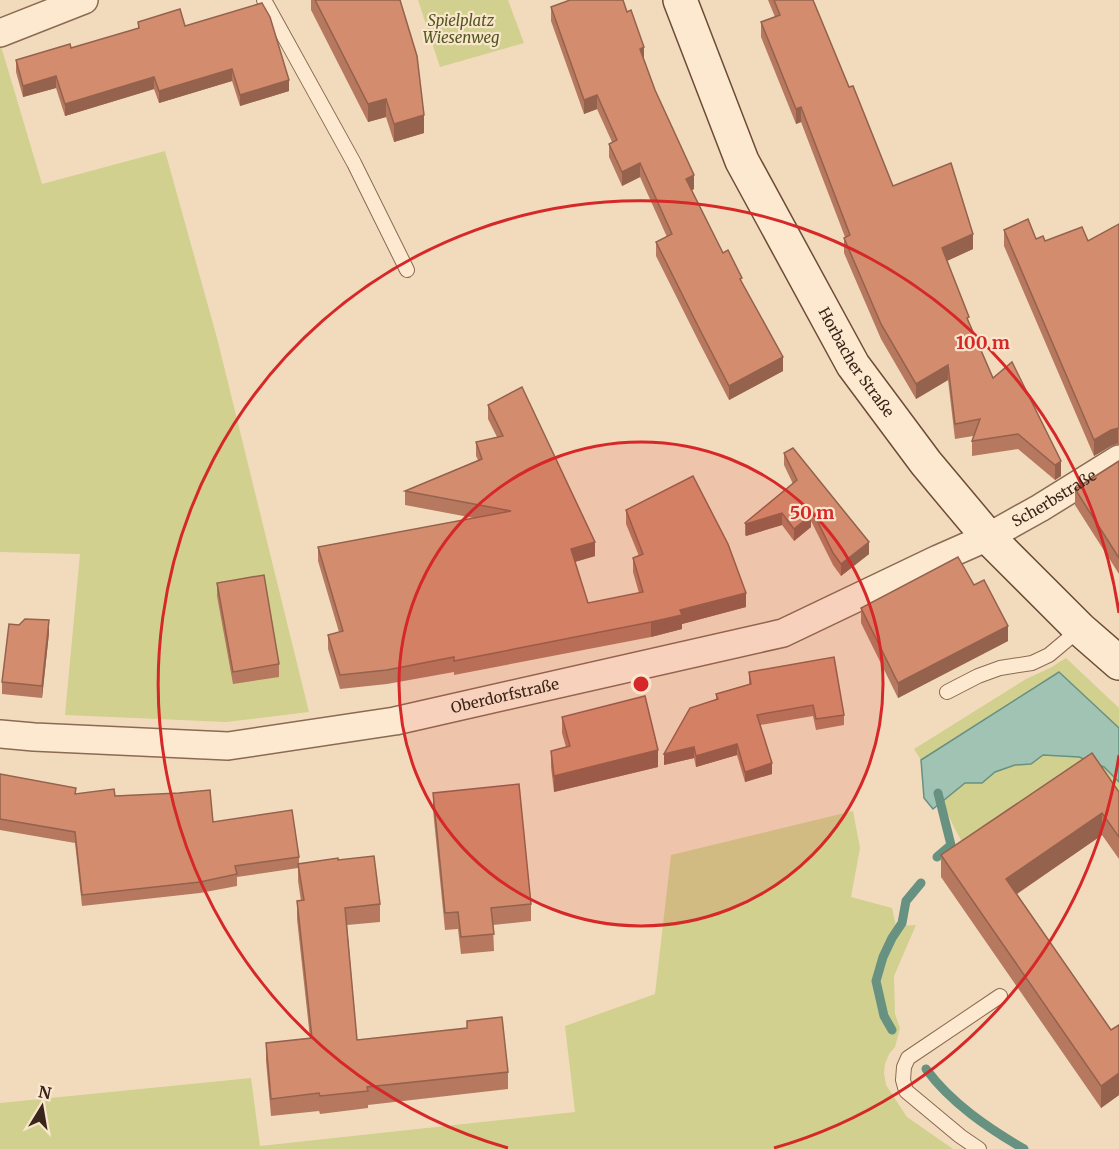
<svg xmlns="http://www.w3.org/2000/svg" width="1119" height="1149" font-family="Merriweather,serif">
	<rect width="100%" height="100%" fill="#f2dbbc"/>
	<g fill="#d1d08f">
		<polygon points="418,0 508,0 524,43 440,67"/>
		<polygon points="1,46 42,184 165,151 217,338 309,712 226,722 65,715 80,554 0,552 0,47"/>
		<polygon points="1066,658 1119,708 1119,808 941,860 961,840 955,829 942,802 933,809 924,798 921,760 914,749 1026,679 1050,668"/>
		<polygon points="853,811 860,848 851,897 892,908 896,926 916,925 894,976 895,1014 900,1028 895,1047 889,1054 885,1064 884,1073 886,1085 907,1117 953,1149 0,1149 0,1103 251,1078 260,1146 575,1112 565,1026 655,994 671,855"/>
	</g>
	<polygon fill="#a0c3b4" stroke="#679181" stroke-width="1.5" points="1059,672 1119,728 1119,782 1104,767 1079,757 1043,755 1031,764 1015,765 995,772 982,783 965,783 933,809 924,798 921,760"/>
	<g fill="none" stroke-linecap="round" stroke-linejoin="round">
		<g stroke="#679181" stroke-width="9">
			<polyline points="937,857 951,845 938,793"/>
			<polyline points="892,1030 884,1016 876,981 883,957 892,938 902,923 906,901 921,883"/>
			<path d="M 926,1069 C 951,1103 988,1128 1024,1149"/>
		</g>
		<defs>
			<g id="service">
				<polyline points="264,0 354,163 407,270"/>
				<polyline points="947,692 978,676 1000,668 1032,663 1049,655 1080,629"/>
				<polyline points="979,1149 960,1136 906,1091 903,1080 904,1067 908,1058 1000,996"/>
			</g>
			<g id="minor">
				<polyline points="0,33 84,0"/>
				<path id="s1" d="M 0,734 L 34,737 L 228,746 L 395,721 L 783,633 L 938,559 L 988,537 L 1040,508 L 1119,459"/>
			</g>
			<g id="secondary">
				<path id="s2" d="M 680,0 L 742,161 L 853,365 L 926,463 L 988,537 L 1080,629 L 1119,663"/>
			</g>
		</defs>
		<use href="#service" stroke="#8b6a54" stroke-width="16"/>
		<use href="#minor" stroke="#8b6a54" stroke-width="30"/>
		<use href="#secondary" stroke="#6d4b37" stroke-width="36"/>
		<use href="#service" stroke="#fce9d0" stroke-width="14"/>
		<use href="#minor" stroke="#fce9d0" stroke-width="27"/>
		<use href="#secondary" stroke="#fce9d0" stroke-width="33"/>
	</g>
	<g fill="#b6785f">
		<polygon points="311,0 400,0 424,133 394,142 386,117 368,122 311,10"/>
		<polygon points="768,0 813,0 849,87 893,186 973,249 947,261 969,323 993,378 1012,362 1061,476 1055,480 1018,449 972,456 972,441 973,436 955,439 948,380 916,399 881,339 844,253 844,238 845,237 801,122 796,124 761,37 761,22 775,17"/>
		<polygon points="551,7 644,61 694,189 692,190 723,253 742,283 783,371 729,400 699,342 656,256 656,242 667,237 640,177 622,186 609,157 609,144 612,142 597,109 584,114 551,21"/>
		<polygon points="138,22 185,26 289,91 240,106 232,81 159,103 154,89 65,116 56,88 23,97 16,72 16,60 71,48 138,29"/>
		<polygon points="1119,224 1119,444 1111,446 1094,456 1004,246 1004,230 1045,241 1088,241"/>
		<polygon points="488,405 595,556 575,562 588,603 639,593 633,572 633,558 639,556 626,524 626,510 746,607 682,624 682,629 651,637 454,675 454,672 387,684 340,689 328,649 328,635 339,632 318,561 318,547 474,518 405,505 405,491 478,460 476,456 476,442 497,437 488,419"/>
		<polygon points="784,453 869,554 841,576 833,565 811,521 811,527 794,541 782,525 746,536 745,535 745,523 793,484 784,465"/>
		<polygon points="1119,461 1119,574 1075,505 1075,489"/>
		<polygon points="217,583 279,664 279,677 233,684 217,596"/>
		<polygon points="974,585 1008,641 898,698 861,623 861,608"/>
		<polygon points="49,633 42,698 2,694 2,682"/>
		<polygon points="749,672 844,715 844,725 816,730 813,716 760,725 772,774 745,782 737,755 696,767 694,758 664,765 716,699 716,694 749,684"/>
		<polygon points="562,717 658,767 554,792 551,767 551,751 566,747 562,733"/>
		<polygon points="0,774 75,794 115,796 213,822 299,857 299,864 338,860 380,904 380,922 347,925 357,1040 508,1072 508,1089 368,1105 368,1108 320,1114 319,1111 271,1116 266,1061 266,1043 310,1038 297,919 297,901 301,901 298,881 298,868 237,877 237,886 200,893 82,906 75,843 0,830"/>
		<polygon points="1119,792 1119,859 1102,835 1017,894 1111,1030 1119,1025 1119,1095 1101,1108 941,877 941,855"/>
		<polygon points="433,793 531,904 531,921 493,925 494,951 461,954 458,929 445,930 433,810"/>
	</g>
	<g fill="#94624d">
		<polygon points="644,47 644,61 640,49"/>
		<polygon points="232,69 232,81 159,103 159,91"/>
		<polygon points="56,76 56,88 23,97 23,86"/>
		<polygon points="154,77 154,89 65,116 65,104"/>
		<polygon points="289,80 289,91 240,106 240,95"/>
		<polygon points="597,95 597,109 584,114 584,100"/>
		<polygon points="386,99 386,117 368,122 368,104"/>
		<polygon points="801,107 801,122 796,124 796,109"/>
		<polygon points="424,115 424,133 394,142 394,124"/>
		<polygon points="640,163 640,177 622,186 622,172"/>
		<polygon points="694,175 694,189 686,193 686,179"/>
		<polygon points="973,234 973,249 942,263 942,248"/>
		<polygon points="783,357 783,371 729,400 729,386"/>
		<polygon points="948,365 948,380 916,399 916,384"/>
		<polygon points="1118,427 1118,443 1111,446 1094,456 1094,440 1111,430"/>
		<polygon points="1061,461 1061,476 1055,480 1055,465"/>
		<polygon points="782,513 782,525 746,536 746,524"/>
		<polygon points="811,515 811,527 794,541 794,529"/>
		<polygon points="595,542 595,556 571,563 571,549"/>
		<polygon points="869,542 869,554 841,576 841,564"/>
		<polygon points="746,593 746,607 682,624 682,629 651,637 651,622 680,610"/>
		<polygon points="49,620 49,633 42,698 42,686"/>
		<polygon points="1008,626 1008,641 898,698 898,683"/>
		<polygon points="737,744 737,755 696,767 696,756"/>
		<polygon points="694,747 694,758 664,765 664,754"/>
		<polygon points="658,750 658,767 554,792 554,776"/>
		<polygon points="772,763 772,774 745,782 745,772"/>
		<polygon points="1102,813 1102,835 1006,901 1006,879"/>
		<polygon points="1119,1073 1119,1095 1101,1108 1101,1086"/>
	</g>
	<g fill="#d48c6e" stroke="#94624d" stroke-width="1.5">
		<polygon points="315,0 400,0 417,56 424,115 394,124 386,99 368,104"/>
		<polygon points="570,0 623,0 627,12 631,10 644,47 640,49 655,90 694,175 686,179 723,253 728,250 742,278 740,279 783,357 729,386 699,328 656,242 672,234 640,163 622,172 609,144 617,140 597,95 584,100 551,7"/>
		<polygon points="774,0 813,0 849,87 853,86 893,186 951,163 973,234 942,248 969,317 967,318 993,378 1012,362 1061,461 1055,465 1018,434 972,441 980,419 955,424 948,365 916,384 881,324 844,238 850,235 801,107 796,109 761,22 780,15"/>
		<polygon points="262,3 270,17 289,80 240,95 232,69 159,91 154,77 65,104 56,76 23,86 16,60 70,44 71,48 139,28 138,22 180,9 185,26"/>
		<polygon points="1028,219 1036,239 1043,236 1045,241 1082,227 1088,241 1119,224 1119,428 1111,430 1094,440 1004,230"/>
		<polygon points="522,387 595,542 571,549 588,603 643,592 633,558 643,554 626,510 693,476 728,544 746,593 680,610 682,615 651,622 454,661 454,657 387,670 340,675 328,635 343,631 318,547 511,511 405,491 482,459 476,442 503,436 488,405"/>
		<polygon points="793,448 869,542 841,564 833,553 810,506 811,515 794,529 782,513 746,524 745,523 797,480 784,453"/>
		<polygon points="1119,461 1119,558 1075,489"/>
		<polygon points="958,557 974,585 984,580 1008,626 898,683 861,608"/>
		<polygon points="264,575 279,664 233,672 217,583"/>
		<polygon points="25,619 49,620 42,686 2,682 9,624 19,625"/>
		<polygon points="834,657 844,715 816,719 813,705 757,715 772,763 745,772 737,744 696,756 694,747 664,754 690,708 718,699 716,694 751,684 749,672"/>
		<polygon points="645,696 658,750 554,776 551,751 570,746 562,717"/>
		<polygon points="1092,753 1119,792 1119,837 1102,813 1006,879 1111,1030 1119,1025 1119,1073 1101,1086 941,855"/>
		<polygon points="0,774 76,788 75,794 114,789 115,796 179,793 210,790 213,822 292,810 299,857 235,866 237,874 200,882 82,895 75,832 0,819 0,820"/>
		<polygon points="519,784 531,904 491,908 494,934 461,937 458,912 445,913 433,793"/>
		<polygon points="374,856 380,904 345,908 357,1040 467,1028 467,1021 502,1017 508,1072 367,1087 368,1091 320,1096 319,1093 271,1099 266,1043 312,1038 297,901 304,900 298,864 338,858 338,860"/>
	</g>
	<circle cx="641" cy="684" r="242" fill="#d62828" fill-opacity=".12"/>
	<g fill="none" stroke="#d62828" stroke-width="3">
		<circle cx="641" cy="684" r="242"/>
		<path d="M1119 755A483 483 0 0 1 774 1148M508 1148A483 483 0 1 1 1119 613"/>
	</g>
	<g text-anchor="middle" stroke-width="4.5" stroke-linejoin="round" paint-order="stroke">
		<g font-size="15" font-style="italic" fill="#50571f" stroke="#f9e6cc">
			<text x="461" y="26">Spielplatz<tspan x="461" dy="17">Wiesenweg</tspan></text>
		</g>
		<g font-size="15" fill="#39251a" stroke="#f9e6cc">
			<text dy="5" stroke="none"><textPath href="#s2" startOffset="404">Horbacher Straße</textPath></text>
			<text dy="5" stroke="none"><textPath href="#s1" startOffset="1098">Scherbstraße</textPath></text>
			<text dy="5" stroke="none"><textPath href="#s1" startOffset="510">Oberdorfstraße</textPath></text>
		</g>
	</g>
	<circle cx="641" cy="684" r="9" fill="#d62828" stroke="#f9e6cc" stroke-width="3"/>
	<g font-size="18" text-anchor="middle" font-weight="bold" fill="#d62828" stroke="#f9e6cc" stroke-width="4.5" stroke-linejoin="round" paint-order="stroke">
		<text x="983" y="349">100 m</text>
		<text x="812" y="519">50 m</text>
	</g>
	<g transform="translate(42 1107) rotate(11)" stroke="#f9e6cc" stroke-width="4.5" paint-order="stroke">
	<path d="M0-4.5L10 22L0 15L-10 22Z" fill="#39251a"/>
	<text y="-9" font-size="16" font-weight="bold" text-anchor="middle" fill="#39251a">N</text>
	</g>
</svg>
